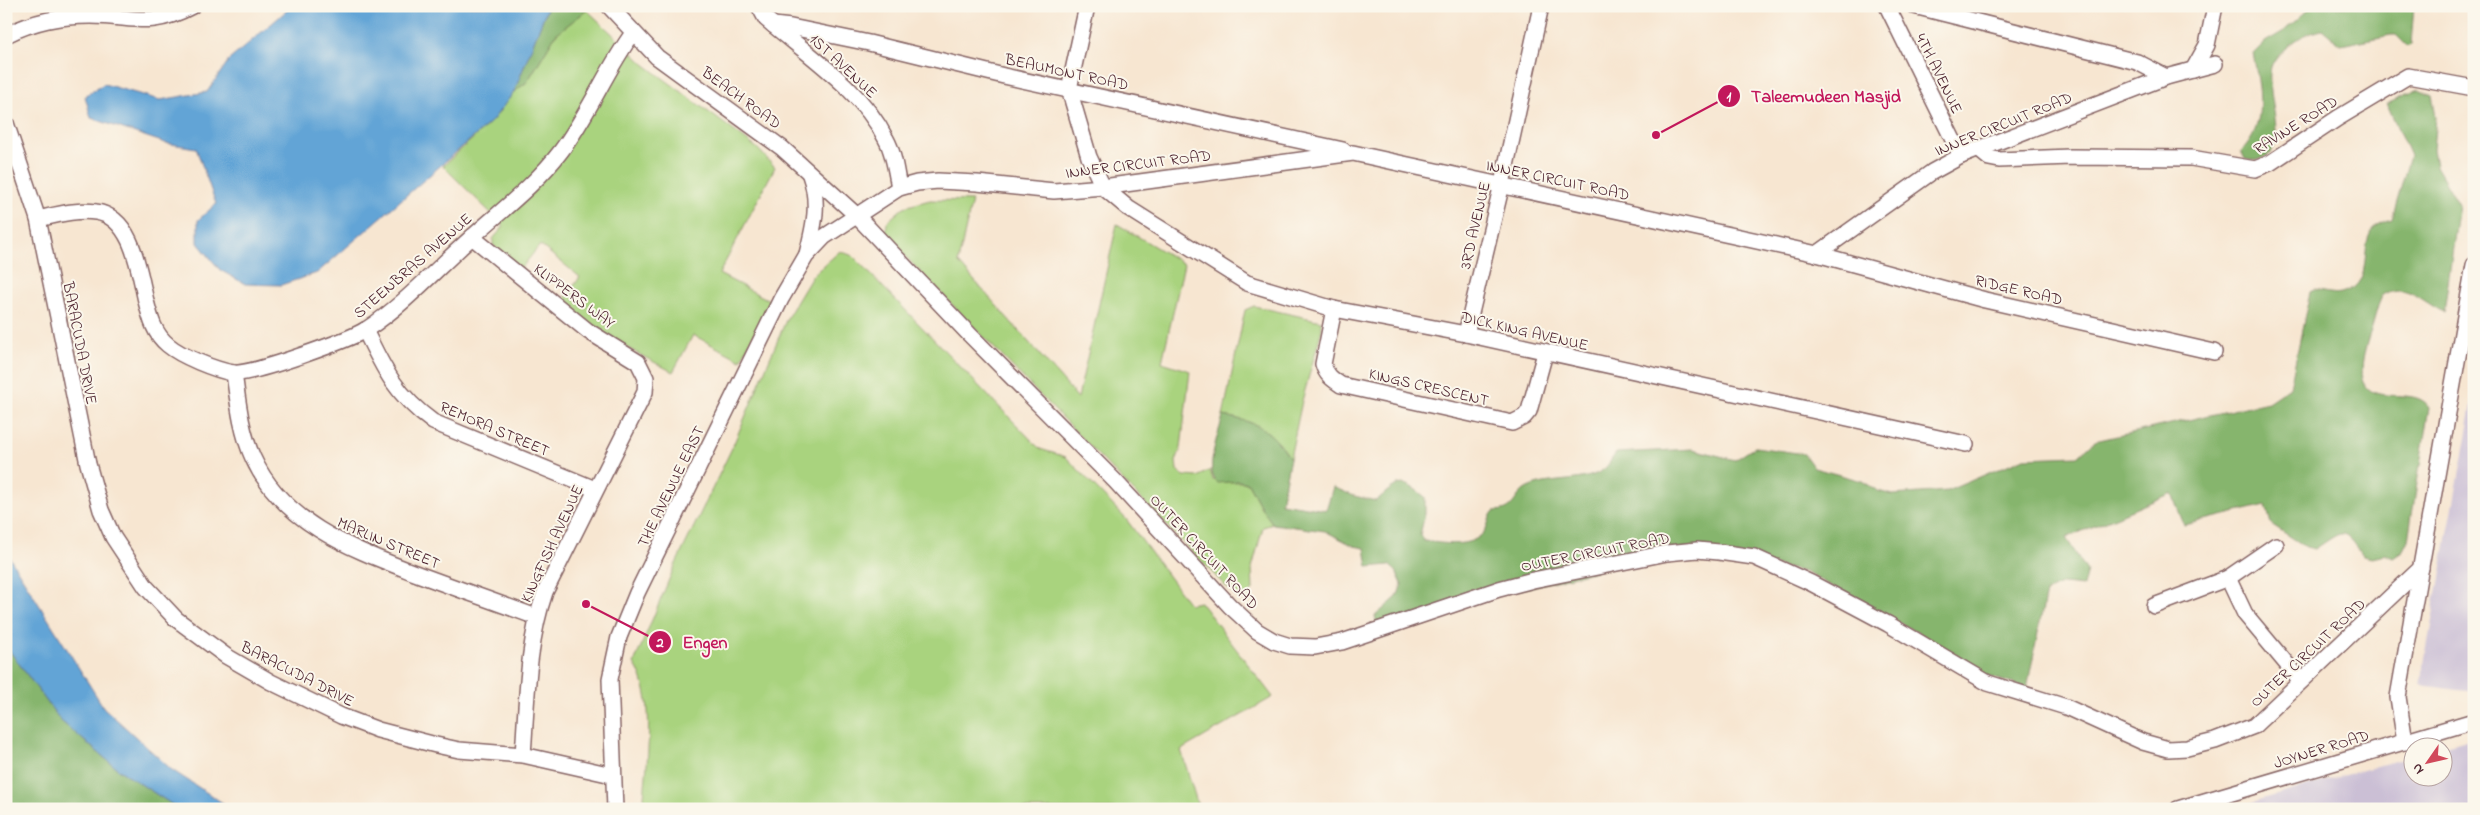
<svg xmlns="http://www.w3.org/2000/svg" width="2480" height="815" font-family="'Indie Flower',sans-serif">
	<rect width="100%" height="100%" fill="#fbf7ec"/>
	<filter id="ink" filterUnits="userSpaceOnUse"><feTurbulence type="fractalNoise" baseFrequency=".02" numOctaves="2"/><feDisplacementMap in="SourceGraphic" scale="10" xChannelSelector="R" yChannelSelector="G"/><feConvolveMatrix kernelMatrix="1 2 1 2 8 2 1 2 1" color-interpolation-filters="sRGB"/></filter>
	<filter id="wash" filterUnits="userSpaceOnUse"><feTurbulence type="fractalNoise" baseFrequency=".0096" numOctaves="4" result="noise"/><feDisplacementMap in="SourceGraphic" scale="20" xChannelSelector="R" yChannelSelector="G"/><feGaussianBlur stdDeviation="1.12" result="paint"/><feColorMatrix in="noise" values="0 0 0 0 0 0 0 0 0 0 0 0 0 0 0 0 0 1.4 0 .05"/><feComposite in="paint" operator="in"/></filter>
	<g filter="url(#wash)">
		<rect width="100%" height="100%" fill="#f7e6d1"/>
		<g fill="#cbbfd5">
			<polygon points="2474,394 2474,692 2420,685"/>
			<polygon points="2474,738 2474,809 2228,809 2412,756 2412,778 2442,778 2441,747"/>
		</g>
		<g fill="#a9d37e" stroke="#7a7954">
			<polygon points="587,10 644,64 757,148 775,167 719,274 771,301 741,360 693,335 673,372 610,339 561,304 580,277 540,245 519,271 493,245 493,239 504,226 443,166 492,121 514,92 527,82 556,34"/>
			<path d="M 930,200 L 972,201 L 958,262 L 1078,398 L 1117,224 L 1184,264 L 1162,362 L 1190,371 L 1181,448 L 1176,461 L 1177,470 L 1184,476 L 1198,477 L 1210,470 L 1213,480 C 1229,484 1235,480 1248,483 L 1262,509 L 1273,524 L 1263,527 L 1252,568 L 1253,590 L 1247,596 L 1235,596 L 901,252 L 886,231 L 887,222 L 904,207 Z"/>
			<path d="M 840,251 L 853,256 L 1040,449 L 1066,457 L 1126,519 L 1189,604 L 1200,602 L 1273,697 L 1181,750 L 1199,809 L 643,809 C 646,767 658,698 634,663 L 673,570 L 732,448 L 787,318 L 813,275 Z"/>
			<path d="M 1254,306 L 1321,321 L 1322,329 L 1302,401 L 1290,458 C 1270,429 1258,422 1223,416 L 1245,310 Z"/>
		</g>
		<g fill="#86b56d" stroke="#686a4c">
			<polygon points="548,6 584,6 587,10 556,34 527,82 514,92"/>
			<path d="M 2312,6 L 2414,6 L 2411,44 L 2408,47 L 2396,35 L 2391,35 L 2341,45 L 2322,29 C 2306,31 2276,51 2271,67 C 2264,90 2291,148 2263,158 C 2256,161 2253,161 2245,159 L 2241,151 C 2268,125 2260,87 2253,54 L 2265,42 L 2284,31 Z"/>
			<path d="M 2419,89 L 2432,95 L 2436,117 L 2433,149 L 2436,166 L 2459,205 L 2444,312 C 2423,303 2405,279 2382,296 C 2376,308 2374,323 2369,336 C 2340,426 2411,378 2429,407 L 2408,540 L 2402,552 L 2393,558 L 2385,554 L 2372,557 L 2363,555 C 2342,526 2344,530 2315,549 L 2306,547 L 2271,524 L 2266,505 L 2184,525 L 2172,493 L 2066,538 L 2087,571 L 2083,586 L 2063,584 L 2046,592 L 2027,688 L 1984,675 L 1933,641 L 1805,572 L 1692,547 L 1377,625 L 1375,616 L 1397,597 L 1402,584 L 1396,571 L 1389,565 L 1368,567 L 1365,548 L 1354,546 L 1325,531 L 1273,524 L 1262,509 L 1248,483 L 1239,481 L 1218,483 C 1203,472 1219,433 1223,416 C 1258,422 1270,429 1290,458 L 1281,503 L 1326,510 L 1333,487 L 1354,496 L 1376,501 C 1398,482 1401,477 1425,497 L 1425,514 L 1420,535 L 1424,541 C 1442,543 1471,549 1484,532 C 1489,526 1488,517 1494,511 C 1518,511 1512,494 1530,487 C 1550,478 1588,483 1604,469 C 1609,465 1612,458 1616,453 L 1693,449 L 1735,460 L 1755,447 L 1804,454 L 1814,468 L 1862,481 L 1878,491 L 1893,495 L 1947,491 L 2024,458 L 2078,456 L 2095,441 L 2268,402 L 2290,387 L 2310,292 L 2314,290 C 2322,291 2333,295 2341,293 C 2373,287 2361,250 2370,234 C 2375,225 2383,222 2392,219 L 2410,156 L 2387,104 Z"/>
			<polygon points="6,646 61,721 119,770 179,809 6,809"/>
		</g>
		<g fill="#62a4d6" stroke="#566280">
			<polygon points="292,6 548,6 514,92 492,121 317,273 281,285 245,284 220,270 198,243 198,220 216,204 196,148 165,143 91,118 85,96 104,84 160,100 207,92 229,60"/>
			<polygon points="6,552 104,708 172,770 232,809 179,809 119,770 61,721 6,646"/>
		</g>
	</g>
	<g filter="url(#ink)">
		<g fill="none" stroke-linecap="round" stroke-linejoin="round">
			<defs>
				<g id="minor">
					<polyline points="609,6 657,57 782,148 855,214 969,334 1115,481 1230,606 1257,631 1274,641 1290,646 1315,647 1342,642 1499,589 1533,580 1667,553 1697,550 1719,552 1754,557 1811,583 1888,624 1988,683 2066,707 2143,742 2168,749 2187,748 2215,741 2254,726 2421,568"/>
					<path d="M 759,6 L 766,19 C 808,55 861,89 886,139 C 894,153 896,172 899,188"/>
					<polyline points="1087,6 1069,89 1089,157 1103,187 1128,208 1247,283 1334,309 1466,334 1966,444"/>
					<polyline points="1887,6 1961,156"/>
					<polyline points="1914,6 2137,62 2166,77"/>
					<polyline points="773,25 791,27 869,43 1004,76 1343,150"/>
					<path d="M 6,35 C 34,21 60,16 91,16 C 134,16 149,29 192,6"/>
					<polyline points="2193,70 2207,45 2215,6"/>
					<polyline points="6,123 38,219 88,464 101,510 113,537 146,587 176,619 226,656 271,682 341,716 378,730 436,745 459,750 523,755 612,775"/>
					<polyline points="1978,149 1989,158 1999,160 2070,157 2191,158 2255,169 2270,163 2338,118 2408,76 2474,88"/>
					<path d="M 38,219 C 56,215 77,209 96,212 C 133,217 139,272 146,301 C 150,317 154,334 168,345 C 181,356 215,370 233,373 C 250,376 351,339 367,329 C 405,304 437,268 471,238 C 502,210 536,184 561,151 C 589,114 606,70 633,33"/>
					<path d="M 472,237 L 588,331 L 638,362 L 646,378 L 645,392 L 545,592 C 527,644 527,700 523,755"/>
					<path d="M 807,254 C 814,226 820,203 810,175"/>
					<polyline points="1817,254 1932,172 1961,156 2166,77 2215,64"/>
					<path d="M 1334,309 L 1323,364 C 1326,375 1332,379 1341,385 L 1512,423 L 1524,417 L 1529,411 L 1545,353"/>
					<path d="M 365,330 C 384,370 397,396 433,422 L 595,489"/>
					<polyline points="1466,334 1502,184 1541,6"/>
					<path d="M 234,373 C 238,402 241,432 253,458 C 283,524 353,549 415,573 C 455,588 496,602 536,617"/>
					<polyline points="2228,578 2245,614 2301,681"/>
					<polyline points="2154,606 2228,578 2276,545"/>
					<polyline points="2405,742 2398,697 2474,265"/>
					<polyline points="615,809 610,679 619,637 637,593 781,299 806,256 824,237 899,188 917,183 938,181 977,183 1054,191 1103,187 1353,153 1817,254 1985,300 2214,352"/>
					<polyline points="2178,809 2474,721"/>
				</g>
			</defs>
			<use href="#minor" stroke="#876565" stroke-width="18"/>
			<use href="#minor" stroke="#fff" stroke-width="15"/>
		</g>
	</g>
	<g text-anchor="middle" stroke-width="4" stroke-linejoin="round" paint-order="stroke">
		<g font-size="16" fill="#4a1f2b" stroke="#fbf7ec">
			<text transform="translate(844 65) rotate(43)" y="6">1ST AVENUE</text>
			<text transform="translate(1067 71) rotate(12)" y="6">BEAUMONT ROAD</text>
			<text transform="translate(1940 73) rotate(64)" y="6">4TH AVENUE</text>
			<text transform="translate(742 97) rotate(36)" y="6">BEACH ROAD</text>
			<text transform="translate(2003 123) rotate(-22)" y="6">INNER CIRCUIT ROAD</text>
			<text transform="translate(2295 124) rotate(-32)" y="6">RAVINE ROAD</text>
			<text transform="translate(1138 163) rotate(-7)" y="6">INNER CIRCUIT ROAD</text>
			<text transform="translate(1558 179) rotate(12)" y="6">INNER CIRCUIT ROAD</text>
			<text transform="translate(1474 225) rotate(-77)" y="6">3RD AVENUE</text>
			<text transform="translate(412 265) rotate(-41)" y="6">STEENBRAS AVENUE</text>
			<text transform="translate(2019 289) rotate(13)" y="6">RIDGE ROAD</text>
			<text transform="translate(575 295) rotate(37)" y="6">KLIPPERS WAY</text>
			<text transform="translate(1525 330) rotate(13)" y="6">DICK KING AVENUE</text>
			<text transform="translate(81 343) rotate(79)" y="6">BARACUDA DRIVE</text>
			<text transform="translate(1429 386) rotate(13)" y="6">KINGS CRESCENT</text>
			<text transform="translate(495 428) rotate(23)" y="6">REMORA STREET</text>
			<text transform="translate(670 486) rotate(-64)" y="6">THE AVENUE EAST</text>
			<text transform="translate(389 542) rotate(23)" y="6">MARLIN STREET</text>
			<text transform="translate(551 543) rotate(-65)" y="6">KINGFISH AVENUE</text>
			<text transform="translate(1205 551) rotate(47)" y="6">OUTER CIRCUIT ROAD</text>
			<text transform="translate(1595 551) rotate(-11)" y="6">OUTER CIRCUIT ROAD</text>
			<text transform="translate(2307 652) rotate(-43)" y="6">OUTER CIRCUIT ROAD</text>
			<text transform="translate(298 673) rotate(27)" y="6">BARACUDA DRIVE</text>
			<text transform="translate(2321 748) rotate(-17)" y="6">JOYNER ROAD</text>
		</g>
	</g>
	<path fill="none" stroke="#c2185b" stroke-width="2" d="M1656 135L1729 96M586 604L660 642"/>
	<g fill="#c2185b" stroke="#fbf7ec" stroke-width="2">
		<circle cx="1656" cy="135" r="5"/>
		<circle cx="586" cy="604" r="5"/>
		<circle cx="1729" cy="96" r="12"/>
		<circle cx="660" cy="642" r="12"/>
	</g>
	<g font-size="15" text-anchor="middle" font-weight="bold" fill="#fff">
		<text x="1729" y="101">1</text>
		<text x="660" y="647">2</text>
	</g>
	<g font-size="18" text-anchor="middle" font-weight="bold" fill="#c2185b" stroke="#fbf7ec" stroke-width="4" stroke-linejoin="round" paint-order="stroke">
		<text x="1826" y="102">Taleemudeen Masjid</text>
		<text x="705" y="648">Engen</text>
	</g>
	<rect width="2480" height="815" fill="none" stroke="#fbf7ec" stroke-width="25"/>
	<g transform="translate(2428 762) rotate(236)"><circle r="24" fill="#fbf7ec" stroke="#b4a19f"/>
	<path d="M0-4L9 19L0 12L-9 19Z" fill="#d1495b"/>
	<text y="-8" font-size="14" font-weight="bold" text-anchor="middle" fill="#4a1f2b">N</text>
	</g>
</svg>
